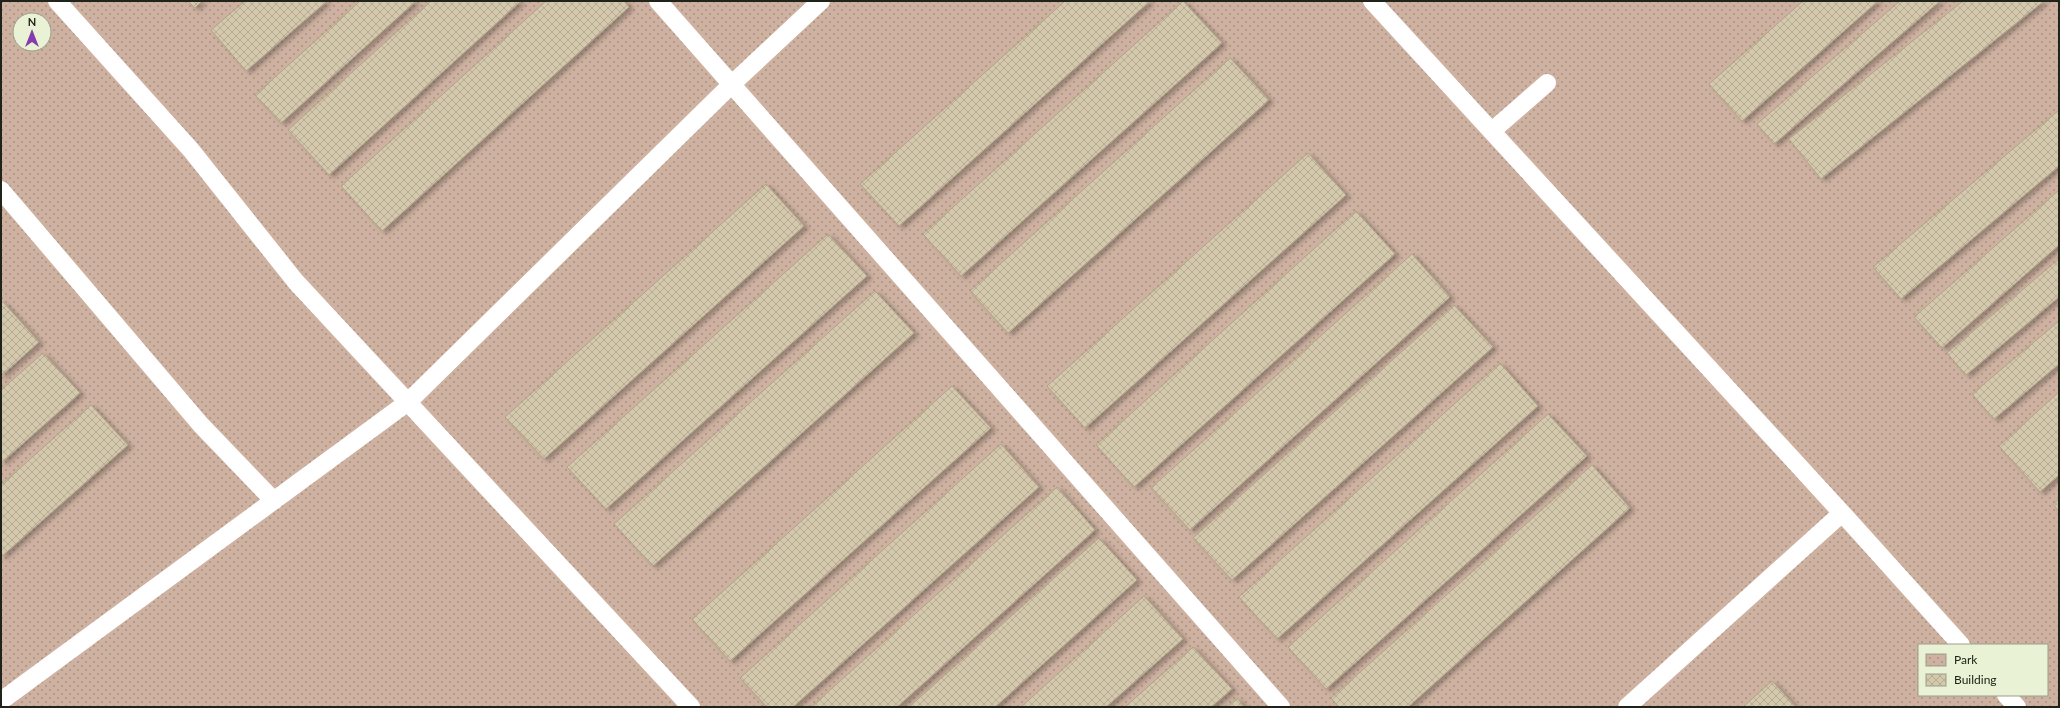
<svg xmlns="http://www.w3.org/2000/svg" width="2060" height="708" viewBox="0 0 2060 708" font-family="Lato,sans-serif">
  <style>
    .park { fill: url(#park-dots); fill-rule: evenodd }
    .building { fill: url(#building-cross-hatch); stroke: #afa389; filter: url(#shadow) }
    .lines { fill: none; stroke-linecap: round; stroke-linejoin: round }
    .lane { stroke: #fff; stroke-width: 18 }
  </style>
  <defs>
    <pattern id="park-dots" width="8" height="8" patternUnits="userSpaceOnUse"><rect width="8" height="8" fill="#ceb1a0"/><path d="M2 2h.1M6 6h.1" fill="none" stroke="#a79082" stroke-width="1.8" stroke-linecap="round"/></pattern>
    <pattern id="building-cross-hatch" width="8" height="8" patternUnits="userSpaceOnUse"><rect width="8" height="8" fill="#d4c8ad"/><path d="M0 0l8 8M0 8l8-8" fill="none" stroke="#b6ac94"/></pattern>
    <filter id="shadow"><feDropShadow dx="4.5" dy="2.5" stdDeviation="2" flood-color="#0004"/></filter>
  </defs>
  <rect width="100%" height="100%" fill="#dde5c9"/>
  <path class="park" d="M1,1H2059V707H1ZM20,20H44V44H20ZM1919,645H2047V695H1919Z"/>
  <path class="building" d="M188,1H202L195,8Z
    M245,1H327L246,71L211,30Z
    M360,1H416L281,123L255,95Z
    M431,1H521L329,175L288,130Z
    M546,1H624L629,7L382,231L341,186Z
    M1065,1H1150L899,226L860,184Z
    M1183,1L1222,43L961,276L923,234Z
    M1803,1H1878L1742,121L1709,84Z
    M1900,1H1940L1774,144L1757,124Z
    M1963,1H2044L1821,179L1789,139Z
    M1230,58L1269,100L1008,333L970,291Z
    M2059,110V166L1901,299L1873,267Z
    M1308,153L1346,195L1085,428L1047,386Z
    M766,184L804,226L544,459L505,417Z
    M2059,190V245L1942,348L1914,317Z
    M1356,211L1395,254L1134,487L1096,445Z
    M828,234L867,276L606,509L567,467Z
    M1412,254L1450,297L1190,530L1151,488Z
    M2059,259V297L1966,375L1947,353Z
    M875,291L914,333L653,566L614,524Z
    M3,302L39,342L1,376V304Z
    M1454,305L1493,347L1232,580L1193,538Z
    M2059,321V364L1994,419L1972,394Z
    M43,353L80,393L1,463V390Z
    M1500,363L1538,406L1277,639L1239,597Z
    M952,386L991,428L730,661L692,619Z
    M2059,392V475L2040,492L1999,446Z
    M91,405L128,445L1,557V485Z
    M1548,414L1587,456L1326,689L1288,647Z
    M1001,444L1039,487L793,707H767L740,678Z
    M1592,465L1630,508L1408,707H1339L1331,698Z
    M1057,487L1095,530L897,707H811Z
    M2059,499V511L2053,504Z
    M1099,538L1137,580L995,707H909Z
    M1144,596L1183,639L1106,707H1021Z
    M1193,647L1232,689L1211,707H1125Z
    M1772,681L1796,707H1743Z
    M1237,698L1244,707H1227Z"/>
  <g class="lines">
    <path class="lane" d="M57,1L191,150L296,282L691,707
      M658,1L1281,707
      M1372,1L1842,513L1961,645
      M1492,131L1547,83
      M1,190L201,425L274,501
      M2006,695L2017,707
      M1,701L408,402L732,84L821,1
      M1627,707L1842,513"/>
  </g>
  <rect width="2060" height="708" fill="none" stroke="#202319" stroke-width="4"/>
  <rect x="1918" y="644" width="130" height="52" fill="#eaf2d5" stroke="#999f8a"/>
  <rect x="1926" y="654" width="20" height="12" fill="url(#park-dots)" stroke="#999f8a"/>
  <text x="1954" y="664" font-size="12" fill="#202319">Park</text>
  <rect x="1926" y="674" width="20" height="12" fill="url(#building-cross-hatch)" stroke="#999f8a"/>
  <text x="1954" y="684" font-size="12" fill="#202319">Building</text>
  <g transform="translate(32 32)"><circle r="19" fill="#eaf2d5" stroke="#999f8a"/>
  <path d="M0-3L7 15L0 10L-7 15Z" fill="#873cad"/>
  <text y="-6" font-size="11" font-weight="bold" text-anchor="middle" fill="#202319">N</text>
  </g>
</svg>
